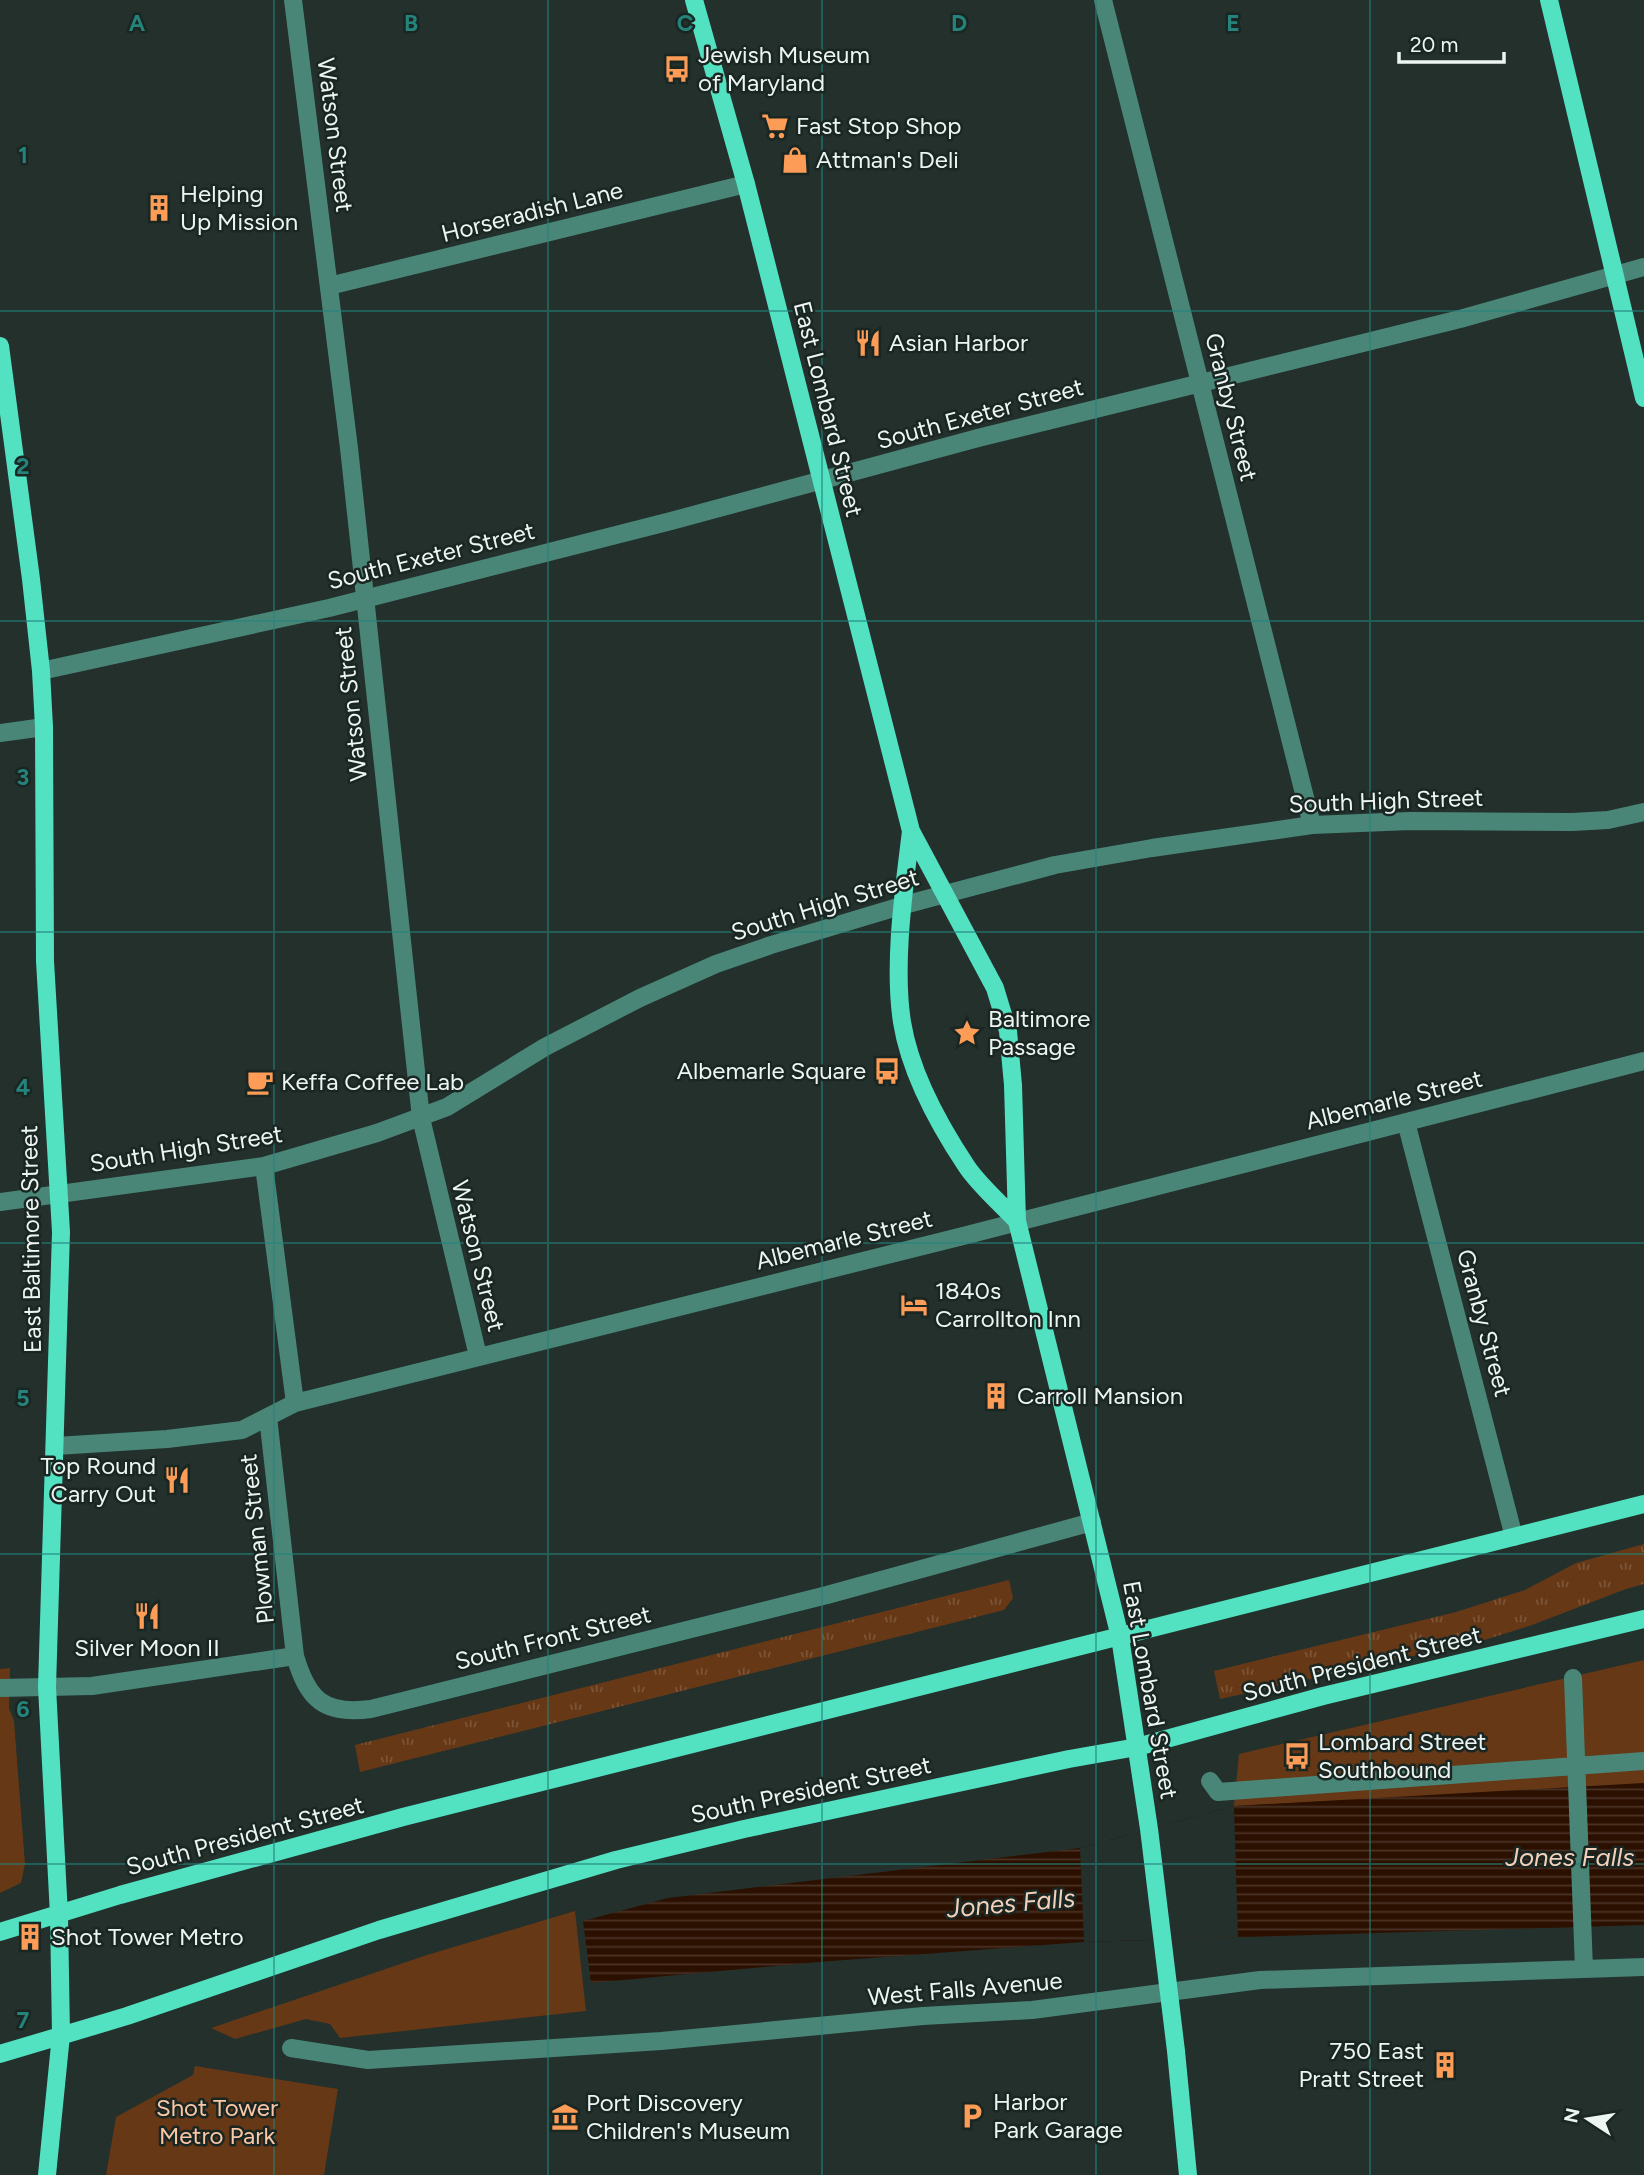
<svg xmlns="http://www.w3.org/2000/svg" width="1644" height="2175" viewBox="0 0 1644 2175" font-family="Figtree,sans-serif">
  <style>
    .grass { fill: url(#grass-tufts) }
    .park { fill: #663816 }
    .water { fill: url(#water-rules) }
    .pier { fill: #23302c }
    .lines { fill: none; stroke-linecap: round; stroke-linejoin: round }
    .minor { stroke: #498677; stroke-width: 18 }
    .major { stroke: #52e1c1; stroke-width: 18 }
    .grid { fill: none; stroke: #25837b; stroke-width: 2; stroke-opacity: 0.55 }
    .labels { text-anchor: middle; stroke-width: 5; stroke-linejoin: round; paint-order: stroke }
    .poi-label { font-size: 24px; fill: #edf5f3; stroke: #192622; text-anchor: start }
    .street-label { font-size: 24px; fill: #edf5f3; stroke: #192622 }
    .park-label { font-size: 24px; fill: #fac6a5; stroke: #192622 }
    .water-label { font-size: 26px; font-style: italic; fill: #f3d0ba; stroke: #192622 }
    .grid-label { font-size: 23px; text-anchor: middle; font-weight: bold; fill: #25837b; stroke: #192622; stroke-width: 5; stroke-linejoin: round; paint-order: stroke }
  </style>
  <defs>
    <pattern id="grass-tufts" width="24" height="20" patternUnits="userSpaceOnUse" patternTransform="scale(1.75)"><rect width="24" height="20" fill="#663816"/><path d="M3 7l-1-3M5 7V3M7 7l1-3M15 17l-1-3M17 17v-4M19 17l1-3" fill="none" stroke="#7c5538"/></pattern>
    <pattern id="water-rules" width="6" height="5" patternUnits="userSpaceOnUse" patternTransform="scale(1.75)"><rect width="6" height="5" fill="#2b1000"/><path d="M0 2.5h6" fill="none" stroke="#4a3326"/></pattern>
  </defs>
  <rect width="100%" height="100%" fill="#23302c"/>
  <path class="grass" d="M1644,1544V1584L1626,1589L1532,1625L1481,1641L1220,1699L1214,1671L1456,1612L1525,1590L1576,1563Z
    M1009,1580L1013,1598L1004,1610L360,1772L355,1745Z"/>
  <path class="park" d="M1644,1660V1785L1234,1806L1239,1754Z
    M10,1668L9,1708L14,1721L25,1864L21,1883L0,1893V1669Z
    M575,1911L586,2011L340,2038L330,2024L306,2019L235,2039L211,2028L427,1955Z
    M195,2066L338,2089L324,2175H106L116,2117L193,2075Z"/>
  <path class="water" d="M1644,1783V1925L1084,1942L818,1962L591,1983L583,1921L668,1898L1080,1848L1234,1806Z"/>
  <path class="pier" d="M1234,1806L1238,1937L1084,1942L1080,1848Z"/>
  <g class="lines">
    <path class="minor" d="M293,0L349,448L421,1118L478,1356
      M1103,0L1312,825
      M329,286L746,184
      M41,671L329,608L671,521L978,438L1460,319L1644,267
      M0,733L44,727
      M1406,1122L1514,1537
      M264,1166L295,1403
      M0,1202L264,1166L377,1133L447,1107L545,1047L640,998L716,964L771,945L904,905L1055,865L1152,848L1312,825L1410,821L1572,822L1608,820L1644,812
      M268,1417L295,1656C308,1700 324,1715 371,1709L827,1595L1092,1522
      M56,1446L167,1439L242,1430L295,1403L967,1235L1644,1061
      M1573,1678L1584,1969
      M0,1688L92,1686L295,1656
      M1210,1781L1218,1792L1644,1761
      M291,2048L368,2060L661,2041L923,2016L1032,2010L1260,1980L1644,1967"/>
    <path class="major" d="M694,0L746,184L911,831L995,988L1008,1031L1013,1085L1017,1221L1120,1637L1149,1829L1176,2051L1188,2175
      M1549,0L1644,398
      M0,346L31,579L41,671L44,727L45,961L61,1232L47,1687L59,1915L61,2035L47,2175
      M911,831C904,889 893,964 902,1022C910,1072 939,1125 967,1167C980,1186 1001,1204 1017,1221
      M0,1932L120,1895L403,1817L1644,1504
      M0,2054L127,2016L379,1930L616,1860L744,1829L1069,1759L1137,1747L1323,1696L1644,1619"/>
  </g>
  <path class="grid" d="M274,0V2175M548,0V2175M822,0V2175M1096,0V2175M1370,0V2175M0,311H1644M0,621H1644M0,932H1644M0,1243H1644M0,1554H1644M0,1864H1644"/>
  <defs>
    <symbol id="bus-bare" viewBox="-9 -9 18 18"><path d="M-5-6H5V4H4V6H2V4H-2V6H-4V4H-5ZM-3.5-4V0h7V-4ZM-3.5 1.2v1.5H-2V1.2ZM2 1.2v1.5H3.5V1.2Z" fill="#fd9c56" stroke="#192622" stroke-width="2.5" paint-order="stroke"/></symbol>
    <symbol id="supermarket-bare" viewBox="-9 -9 18 18"><path d="M-6-5.5h2.5l.6 2H6L4.5 2H-2.5L-4.4-4H-6ZM-1.5 3.2a1.3 1.3 0 1 0 .1 0ZM3 3.2a1.3 1.3 0 1 0 .1 0Z" fill="#fd9c56" stroke="#192622" stroke-width="2.5" paint-order="stroke"/></symbol>
    <symbol id="shop-bare" viewBox="-9 -9 18 18"><path d="M-5-2.5h2.3a2.7 3.5 0 0 1 5.4 0H5L5.5 6h-11ZM-1.5-2.5h3a1.5 2.3 0 0 0-3 0Z" fill="#fd9c56" stroke="#192622" stroke-width="2.5" paint-order="stroke"/></symbol>
    <symbol id="building-bare" viewBox="-9 -9 18 18"><path d="M-4-6H4V6H1V3H-1V6H-4ZM-2.5-4.3h1.7v1.8h-1.7ZM.8-4.3h1.7v1.8H.8ZM-2.5-1h1.7V.8h-1.7ZM.8-1h1.7V.8H.8Z" fill="#fd9c56" stroke="#192622" stroke-width="2.5" paint-order="stroke"/></symbol>
    <symbol id="restaurant-bare" viewBox="-9 -9 18 18"><path d="M-5-6h1v4h1v-4h1v4h1v-4h1v5L-1.5 .5V6h-2V.5L-5-1ZM5-6V6H3V1.5H1.5Q1.5-4 5-6Z" fill="#fd9c56" stroke="#192622" stroke-width="2.5" paint-order="stroke"/></symbol>
    <symbol id="sight-bare" viewBox="-9 -9 18 18"><path d="M0-6L1.8-2.2L6-1.7L2.9 1.2L3.7 5.4L0 3.3L-3.7 5.4L-2.9 1.2L-6-1.7L-1.8-2.2Z" fill="#fd9c56" stroke="#192622" stroke-width="2.5" paint-order="stroke"/></symbol>
    <symbol id="cafe-bare" viewBox="-9 -9 18 18"><path d="M-5.5-4.5H6V0H3Q3 3.5 0 3.5H-2.5Q-5.5 3.5-5.5 0ZM3-3.2v2h1.7v-2ZM-6 4.5H4V6H-6Z" fill="#fd9c56" stroke="#192622" stroke-width="2.5" paint-order="stroke"/></symbol>
    <symbol id="hotel-bare" viewBox="-9 -9 18 18"><path d="M-6-4.5h1.5V1H6V5H4.5V3h-9V5H-6ZM-4 0a1.8 1.8 0 1 1 3.6 0ZM.5 0V-2.5h3Q6-2.5 6 0Z" fill="#fd9c56" stroke="#192622" stroke-width="2.5" paint-order="stroke"/></symbol>
    <symbol id="parking-bare" viewBox="-9 -9 18 18"><path d="M-3.5-5.5H1a3.5 3.5 0 0 1 0 7H-1V5.5H-3.5ZM-1-3.4V-.6H.8a1.4 1.4 0 0 0 0-2.8Z" fill="#fd9c56" stroke="#192622" stroke-width="2.5" paint-order="stroke"/></symbol>
    <symbol id="museum-bare" viewBox="-9 -9 18 18"><path d="M0-6L6-3V-2H-6V-3ZM-5-1h2V3h-2ZM-1-1h2V3h-2ZM3-1h2V3H3ZM-6 4H6V6H-6Z" fill="#fd9c56" stroke="#192622" stroke-width="2.5" paint-order="stroke"/></symbol>
  </defs>
  <g fill-rule="evenodd">
    <use href="#bus-bare" x="658" y="50" width="38" height="38"/>
    <use href="#supermarket-bare" x="756" y="107" width="38" height="38"/>
    <use href="#shop-bare" x="776" y="141" width="38" height="38"/>
    <use href="#building-bare" x="140" y="189" width="38" height="38"/>
    <use href="#restaurant-bare" x="849" y="324" width="38" height="38"/>
    <use href="#sight-bare" x="948" y="1014" width="38" height="38"/>
    <use href="#bus-bare" x="868" y="1052" width="38" height="38"/>
    <use href="#cafe-bare" x="241" y="1063" width="38" height="38"/>
    <use href="#hotel-bare" x="895" y="1286" width="38" height="38"/>
    <use href="#building-bare" x="977" y="1377" width="38" height="38"/>
    <use href="#restaurant-bare" x="158" y="1461" width="38" height="38"/>
    <use href="#restaurant-bare" x="128" y="1597" width="38" height="38"/>
    <use href="#bus-bare" x="1278" y="1737" width="38" height="38"/>
    <use href="#building-bare" x="11" y="1918" width="38" height="38"/>
    <use href="#building-bare" x="1426" y="2046" width="38" height="38"/>
    <use href="#parking-bare" x="953" y="2097" width="38" height="38"/>
    <use href="#museum-bare" x="546" y="2098" width="38" height="38"/>
  </g>
  <g class="labels">
    <g class="poi-label">
      <text x="698" y="63">Jewish Museum<tspan x="698" dy="28">of Maryland</tspan></text>
      <text x="796" y="134">Fast Stop Shop</text>
      <text x="816" y="168">Attman's Deli</text>
      <text x="180" y="202">Helping<tspan x="180" dy="28">Up Mission</tspan></text>
      <text x="889" y="351">Asian Harbor</text>
      <text x="988" y="1027">Baltimore<tspan x="988" dy="28">Passage</tspan></text>
      <text x="866" y="1079" text-anchor="end">Albemarle Square</text>
      <text x="281" y="1090">Keffa Coffee Lab</text>
      <text x="935" y="1299">1840s<tspan x="935" dy="28">Carrollton Inn</tspan></text>
      <text x="1017" y="1404">Carroll Mansion</text>
      <text x="156" y="1474" text-anchor="end">Top Round<tspan x="156" dy="28">Carry Out</tspan></text>
      <text x="147" y="1656" text-anchor="middle">Silver Moon II</text>
      <text x="1318" y="1750">Lombard Street<tspan x="1318" dy="28">Southbound</tspan></text>
      <text x="51" y="1945">Shot Tower Metro</text>
      <text x="1424" y="2059" text-anchor="end">750 East<tspan x="1424" dy="28">Pratt Street</tspan></text>
      <text x="993" y="2110">Harbor<tspan x="993" dy="28">Park Garage</tspan></text>
      <text x="586" y="2111">Port Discovery<tspan x="586" dy="28">Children's Museum</tspan></text>
    </g>
    <g class="street-label">
      <text transform="translate(335 135) rotate(83)" y="8">Watson Street</text>
      <text transform="translate(532 212) rotate(-14)" y="8">Horseradish Lane</text>
      <text transform="translate(1231 407) rotate(76)" y="8">Granby Street</text>
      <text transform="translate(828 409) rotate(76)" y="8">East Lombard Street</text>
      <text transform="translate(980 414) rotate(-15)" y="8">South Exeter Street</text>
      <text transform="translate(431 556) rotate(-14)" y="8">South Exeter Street</text>
      <text transform="translate(351 704) rotate(-96)" y="8">Watson Street</text>
      <text transform="translate(1386 801) rotate(-2)" y="8">South High Street</text>
      <text transform="translate(825 905) rotate(-17)" y="8">South High Street</text>
      <text transform="translate(1394 1100) rotate(-14)" y="8">Albemarle Street</text>
      <text transform="translate(186 1149) rotate(-9)" y="8">South High Street</text>
      <text transform="translate(31 1239) rotate(-91)" y="8">East Baltimore Street</text>
      <text transform="translate(844 1240) rotate(-14)" y="8">Albemarle Street</text>
      <text transform="translate(478 1256) rotate(76)" y="8">Watson Street</text>
      <text transform="translate(1484 1323) rotate(75)" y="8">Granby Street</text>
      <text transform="translate(257 1539) rotate(-96)" y="8">Plowman Street</text>
      <text transform="translate(553 1638) rotate(-14)" y="8">South Front Street</text>
      <text transform="translate(1362 1664) rotate(-14)" y="8">South President Street</text>
      <text transform="translate(1150 1690) rotate(80)" y="8">East Lombard Street</text>
      <text transform="translate(811 1790) rotate(-12)" y="8">South President Street</text>
      <text transform="translate(245 1836) rotate(-15)" y="8">South President Street</text>
      <text transform="translate(965 1989) rotate(-5)" y="8">West Falls Avenue</text>
    </g>
    <g class="park-label">
      <text x="217" y="2116">Shot Tower<tspan x="217" dy="28">Metro Park</tspan></text>
    </g>
    <g class="water-label">
      <text x="1570" y="1866">Jones Falls</text>
      <text transform="translate(1011 1903) rotate(-5)" y="9">Jones Falls</text>
    </g>
  </g>
  <g class="grid-label">
    <text x="137" y="31">A</text>
    <text x="411" y="31">B</text>
    <text x="685" y="31">C</text>
    <text x="959" y="31">D</text>
    <text x="1233" y="31">E</text>
    <text x="23" y="163">1</text>
    <text x="23" y="474">2</text>
    <text x="23" y="785">3</text>
    <text x="23" y="1095">4</text>
    <text x="23" y="1406">5</text>
    <text x="23" y="1717">6</text>
    <text x="23" y="2028">7</text>
  </g>
  <g transform="translate(1588 2119) rotate(282)" stroke="#192622" stroke-width="5" paint-order="stroke">
  <path d="M0-5L12 26L0 18L-12 26Z" fill="#edf5f3"/>
  <text y="-10" font-size="19" font-weight="bold" text-anchor="middle" fill="#edf5f3">N</text>
  </g>
  <path d="M1399 52v10h105v-10" fill="none" stroke="#edf5f3" stroke-width="3.5"/>
  <text x="1410" y="52" font-size="21" fill="#edf5f3" stroke="#192622" stroke-width="5" paint-order="stroke">20 m</text>
</svg>
